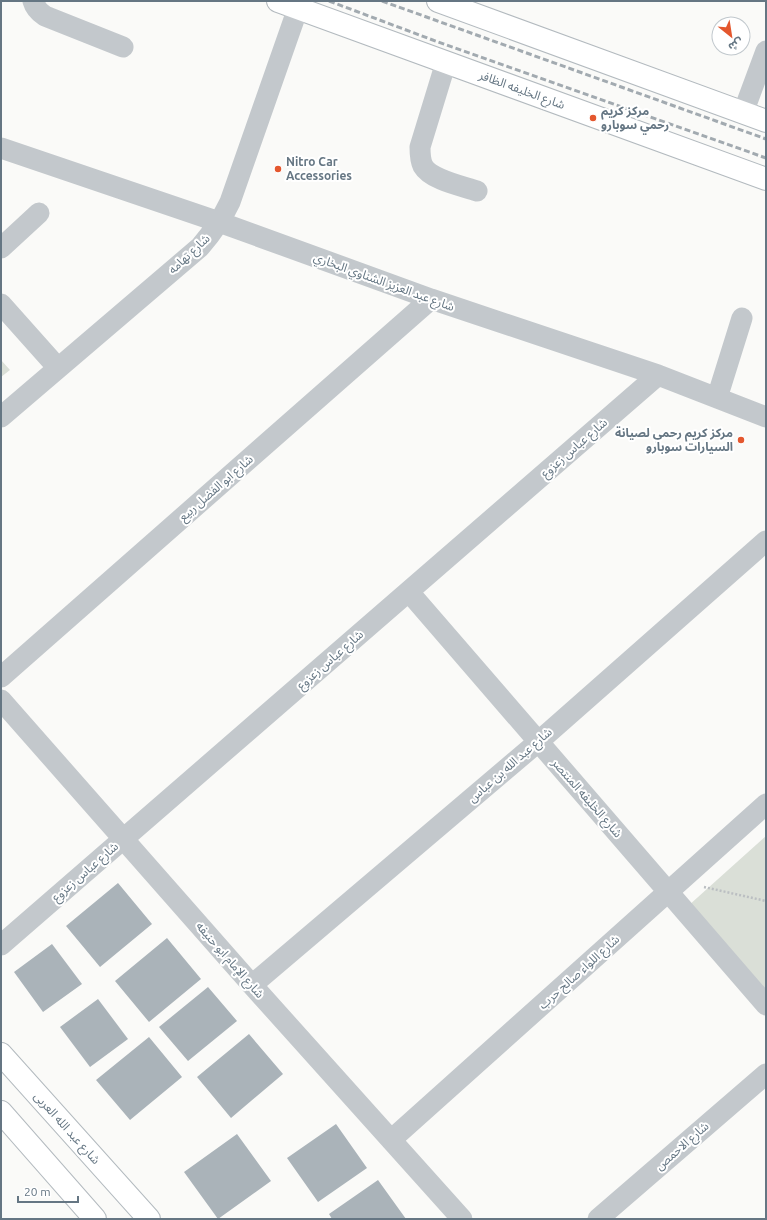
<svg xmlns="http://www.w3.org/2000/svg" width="767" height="1220" viewBox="0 0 767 1220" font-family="Ubuntu,'Noto Sans Arabic',sans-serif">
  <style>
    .green { fill: #dadfd7 }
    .building { fill: #aab3b9 }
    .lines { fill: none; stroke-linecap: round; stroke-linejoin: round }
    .secondary-casing { stroke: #b3babf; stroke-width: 24 }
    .path { stroke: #bbbfc2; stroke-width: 2.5; stroke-dasharray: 2 2; stroke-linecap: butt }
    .street { stroke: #c3c8cc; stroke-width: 21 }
    .secondary { stroke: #fff; stroke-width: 22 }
    .rail { stroke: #a2aab0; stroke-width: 3; stroke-dasharray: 6 3; stroke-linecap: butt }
    .poi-dot { fill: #e4572e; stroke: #fff; stroke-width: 1.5 }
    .labels { text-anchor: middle; stroke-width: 4; stroke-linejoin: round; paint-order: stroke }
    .street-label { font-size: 12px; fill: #657683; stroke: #fff }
    .poi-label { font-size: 12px; font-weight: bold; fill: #657683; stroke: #fff; text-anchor: start }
  </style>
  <rect width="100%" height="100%" fill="#fafaf8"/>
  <path class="green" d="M1,360L10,370L1,377Z
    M766,836V1012L678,915Z"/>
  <path class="building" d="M118,883L152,924L100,967L66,926Z
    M167,938L201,979L149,1022L115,981Z
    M52,944L82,984L43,1012L14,972Z
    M208,987L237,1021L188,1061L159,1027Z
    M98,999L128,1039L90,1067L60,1027Z
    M249,1034L283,1074L231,1118L197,1077Z
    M149,1037L182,1077L130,1120L96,1080Z
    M336,1124L367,1168L318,1202L287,1158Z
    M237,1134L271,1181L218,1219L184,1172Z
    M378,1180L406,1219H332L329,1214Z"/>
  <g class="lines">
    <defs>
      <path id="secondary" d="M278,1L766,179
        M438,1L766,121
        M1,1054L149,1219
        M1,1112L95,1219"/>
    </defs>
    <use href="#secondary" class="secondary-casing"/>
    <path class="path" d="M704,887L766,901"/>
    <path class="street" d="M33,1C35,8 39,12 45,16L123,47
      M446,62L420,147C420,153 420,160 423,166C431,180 462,186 477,191
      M743,113L766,51
      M1,148L219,222L431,299L658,375L766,417
      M1,248L39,213
      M1,304L58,368
      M717,398L742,318
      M1,417L200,247C212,233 222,219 230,202L298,8
      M409,592L766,1005
      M1,677L431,299
      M1,700L252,985L462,1219
      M1,945L658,375
      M252,985L538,742L766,541
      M391,1140L766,804
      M598,1219L766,1074"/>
    <use href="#secondary" class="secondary"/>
    <path class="rail" d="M329,1L438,42L766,158
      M382,1L766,139"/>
  </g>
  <g class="poi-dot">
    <circle cx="593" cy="118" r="4"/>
    <circle cx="278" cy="169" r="4"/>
    <circle cx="741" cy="440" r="4"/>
  </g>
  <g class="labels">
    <g class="street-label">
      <text transform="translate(522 90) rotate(20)" y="4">شارع الخليفه الظافر</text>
      <text transform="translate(189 254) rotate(-43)" y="4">شارع تهامه</text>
      <text transform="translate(384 282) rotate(20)" y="4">شارع عبد العزيز الشناوي البخاري</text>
      <text transform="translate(574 448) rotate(-41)" y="4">شارع عباس زعزوع</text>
      <text transform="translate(216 488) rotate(-41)" y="4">شارع ابو الفضل ربيع</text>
      <text transform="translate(330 660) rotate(-41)" y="4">شارع عباس زعزوع</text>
      <text transform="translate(510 765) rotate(-41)" y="4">شارع عبد الله بن عباس</text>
      <text transform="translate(587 798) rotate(49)" y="4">شارع الخليفه المنتصر</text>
      <text transform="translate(85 872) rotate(-41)" y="4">شارع عباس زعزوع</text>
      <text transform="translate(230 960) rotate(49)" y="4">شارع الإمام ابو حنيفه</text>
      <text transform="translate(579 972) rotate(-42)" y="4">شارع اللواء صالح حرب</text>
      <text transform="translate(67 1128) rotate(48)" y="4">شارع عبد الله العربى</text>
      <text transform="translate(682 1146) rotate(-41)" y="4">شارع الاحمص</text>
    </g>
    <g class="poi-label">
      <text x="601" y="115">مركز كريم<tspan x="601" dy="14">رحمي سوبارو</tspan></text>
      <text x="286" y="166">Nitro Car<tspan x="286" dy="14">Accessories</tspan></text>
      <text x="733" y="437" text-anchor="end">مركز كريم رحمي لصيانة<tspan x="733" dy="14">السيارات سوبارو</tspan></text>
    </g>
  </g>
  <rect width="767" height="1220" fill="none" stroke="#657683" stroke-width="4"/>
  <g transform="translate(731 36) rotate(150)"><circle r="19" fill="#ffffff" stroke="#c1c8cd"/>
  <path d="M0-3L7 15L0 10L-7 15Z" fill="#e4572e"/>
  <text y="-6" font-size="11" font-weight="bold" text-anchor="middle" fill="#657683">ش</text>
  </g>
  <path d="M18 1196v6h60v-6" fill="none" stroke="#657683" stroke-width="2"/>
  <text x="24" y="1196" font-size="12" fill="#657683" stroke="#ffffff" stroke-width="3" paint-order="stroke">20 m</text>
</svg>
